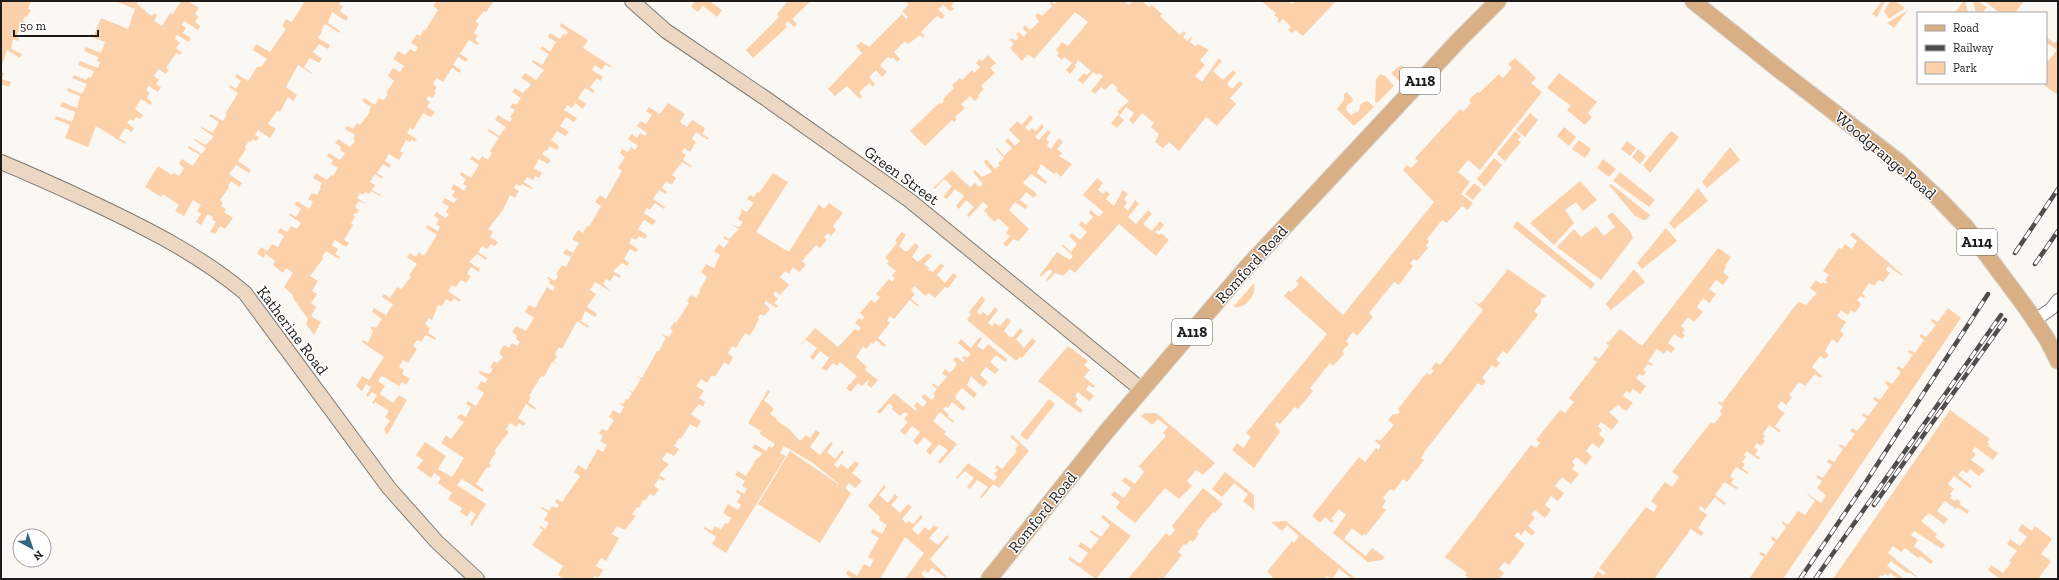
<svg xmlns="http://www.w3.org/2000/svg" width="2059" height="580" viewBox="0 0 2059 580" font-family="'Zilla Slab',serif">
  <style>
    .green { fill: #fcd1aa }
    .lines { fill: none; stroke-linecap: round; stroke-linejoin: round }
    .tertiary-casing { stroke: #7d7975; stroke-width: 14 }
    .secondary-casing { stroke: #7d7975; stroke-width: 16 }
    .primary-casing { stroke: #d6d6d6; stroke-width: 18 }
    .tertiary { stroke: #fff; stroke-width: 12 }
    .secondary { stroke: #ecd8c2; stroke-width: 14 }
    .primary { stroke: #d9b085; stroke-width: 16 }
    .rail-casing { stroke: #504e4d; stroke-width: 4.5 }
    .rail { stroke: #fff; stroke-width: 3; stroke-dasharray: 9; stroke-linecap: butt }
    .labels { text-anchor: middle; stroke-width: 3; stroke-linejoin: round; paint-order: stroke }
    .shield { fill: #fff; stroke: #61605f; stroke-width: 1 }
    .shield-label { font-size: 15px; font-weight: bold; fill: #1d1c1b }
    .street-label { font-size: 16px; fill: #1d1c1b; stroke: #fff }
  </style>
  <rect width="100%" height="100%" fill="#fbf7f3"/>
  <path class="green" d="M1,1H31L28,9L31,10L27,17L25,16L23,21L34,26L32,30L21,26L16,37L19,38L18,41L13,39L11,49L22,54L20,58L7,50L1,68Z
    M115,1H138L137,4L146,11V12L152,16L154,13L157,15L154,21L162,26L170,13L173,14L181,1H188L199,8L195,14L198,17L195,22L200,26L198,30L184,21L182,25L186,28L183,33L191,38L189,42L177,35L175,39L180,43L176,48L182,52L180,55L176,53L166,68L169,70L166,74L159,69L154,76L159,80L156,84L161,87L158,92L149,86L146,90L150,93L147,98L152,102L150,105L141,99L135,109L143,115L140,119L136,117L133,121L130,119L127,123L134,128L132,132L125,128L119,138L126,142L125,144L96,126L88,147L65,138L70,125L55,119L56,116L72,122L75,112L60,106L62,102L77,108L80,96L67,91L68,88L82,94L87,84L72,78L74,75L86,80L88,77L91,78L94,71L78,65L80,61L98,68L100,62L97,61L98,57L84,51L86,47L101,53L105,42L90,36L91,34L94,35L101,18L128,29L135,9Z
    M305,1H341L339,4L343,7L340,11L348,17L346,21L332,12L328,23L340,31L339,33L325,24L321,30L322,32L318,38L330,45L328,49L319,44L313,52L322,59L319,63L310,58L304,67L312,73V74L298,65L286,87L297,95L293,101L288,97L280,112L277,111L268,124L276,129L270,138L258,130L255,135L259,137L256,141L253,139L251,142L249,141L245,147L246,149L238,161L251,170L249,173L236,165L229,174L242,183L239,187L231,181L228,186L229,187L220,200L223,203L221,206L226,209L224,212L233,218L225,229L220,226L215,234L210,232L216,222L212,219L213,217L208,214L201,225L196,222L201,214L197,211L201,205L193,200L184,216L175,211L179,205L163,194L161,197L145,187L158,166L172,175L174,173L179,176L184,168L179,164L182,159L193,166L200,155L188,148L189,146L202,154L206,148L194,140L195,139L205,145L214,137L201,128L202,127L213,133L219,122L209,116L211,114L223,121L227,115L225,114L238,93L229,87L230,85L236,89L241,81L235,77L237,74L248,81L257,67L262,66L267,59L253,50L256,44L270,52L286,29L282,26L286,19L292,22Z
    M437,1L443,2L494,1L486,12L484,11L476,21L479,24L474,33L478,36L475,40L479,43L477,45L469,40L460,54L468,59L466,62L458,57L453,65L461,70L460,73L452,68L443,82L437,78L433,84L437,87L434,92L436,93L432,98L429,96L426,99L430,102L427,107L435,112L431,117L423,113L413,130L410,128L407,133L417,139L415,142L412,139L410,142L406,140L400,151L403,153L399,160L389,154L385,161L391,165L389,168L383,164L377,173L383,177L382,179L375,174L370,182L375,185L372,190L381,195L380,196L371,191L369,194L365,192L363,195L360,193L357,198L366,204L359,201L355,207L359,210L357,214L355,213L353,215L355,217L351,223L353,225L344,240L349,243L346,247L335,240L332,245L338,249L335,254L340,257L339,259L326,251L322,257L323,259L310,276L318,281L312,291L317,294L311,303L316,307L311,316L321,322L314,335L306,324L308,319L293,298V295L284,287L293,273L286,268L283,273L273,265L275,261L266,254L263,258L257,253L261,247L267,251L272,244L278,247L284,236L278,232L280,228L287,232L291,226L297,229L301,223L289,215L290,213L296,217L301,209L295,205L297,201L309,209L313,202L308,199L312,193L317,195L321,188L320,187L322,183L313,178L316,173L327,180L331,175L333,176L338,168L331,164L333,160L327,156L329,153L340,160L345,153L340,150L341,147L335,143L338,139L350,147L355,141L353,139L355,135L345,129L347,126L353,129L357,123L360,125L370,112L369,111L371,107L362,101L364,98L375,105L379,98L384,100L388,94L386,93L394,81L388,76L393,68L400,72L404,66L393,59L398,51L405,55L410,49L415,52L418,47L411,43L417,34L420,36L424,30L425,31L438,10L433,6Z
    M695,1H713L712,3L722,10L717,17L703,6L698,12L691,7Z
    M788,1L790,3L792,1H811L792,19L797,24L794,27L788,21L785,24L787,27L753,58L746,50L779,17L777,14Z
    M905,1H952L954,3L951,6L954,9L950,11L943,5L938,9L945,16L942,19L937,16L921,32L925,36L923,38L920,35L908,44L905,41L894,52L900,59L897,62L893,57L891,59L888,57L880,65L887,72L882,77L876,70L869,77L875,84L873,87L869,83L859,93L862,96L860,99L847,86L835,96L828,89L862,53L856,46L861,42L869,47L902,14L906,19L908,17L902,11L909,5Z
    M1050,1L1055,4L1058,1H1124L1129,5L1133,1H1146L1144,3L1149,7L1152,5L1162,14L1160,16L1180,35L1184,31L1186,33L1183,37L1187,41L1191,37L1192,38L1190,42L1195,46L1198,44L1209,50L1200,60L1205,65L1195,76L1202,82L1219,58L1222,61L1213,71L1223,80L1233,70L1236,73L1227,84L1232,89L1240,81L1243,84L1230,98L1236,104L1217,126L1206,117L1179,151L1169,142L1163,148L1155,142L1159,134L1151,127L1154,123L1142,113L1133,124L1129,120L1134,113L1126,107L1119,116L1124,120L1117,128L1111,123L1119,114L1117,112L1129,101L1116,90L1118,88L1112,83L1105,90L1101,87L1095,94L1091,91L1103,76L1099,73L1097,75L1093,72L1083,84L1078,80L1084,73L1087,75L1091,71L1078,60L1075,65L1076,67L1070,74L1066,70L1072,63L1064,57L1062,60L1057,56L1059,53L1056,50L1062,42L1068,46L1088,22L1075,12L1034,59L1028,54L1022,61L1010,48L1014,44L1010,40L1012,38L1016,41L1019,37L1016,34L1019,32L1024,37L1027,33L1023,28L1025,25L1030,30L1039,22L1035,16L1038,13L1042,16L1052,6L1049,2Z
    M1261,1H1289L1292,4L1295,1H1336L1303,36L1295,30L1292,33L1288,30L1291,27L1283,19L1279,23L1277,21L1279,19L1274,15L1276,13Z
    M1882,1H1885L1877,17L1872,14Z
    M1890,1H1895L1905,8L1889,19L1884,11Z
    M1964,1H1965L1968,12L1958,13L1956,11Z
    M1973,1H1977L1987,7L1982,13H1976Z
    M1984,1H2024L2015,13H2000Z
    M1908,10L1894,28L1887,23Z
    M561,23L588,40L583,48L611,66L610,67L605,65L602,70L595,65L592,70L603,77L601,81L597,78L590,87L595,91L593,93L585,88L578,98L586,104L583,109L575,103L572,108L567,105L564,110L577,118L574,122L566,117L560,126L569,132L565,136L557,131L551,140L559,146L557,150L550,146L547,151L545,150L542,154L551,160L548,164L539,159L534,168L542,173L539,178L535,176L533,180L527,177L524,182L533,188L532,189L522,184L520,186L516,184L514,188L519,191L515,198L510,195L503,210L488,229L493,232L490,237L498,242L495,246L491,244L487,249L482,246L478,252L487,258L486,260L477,254L469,262L480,269L479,272L471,267L467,274L471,276L466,283L461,280L456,287L452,285L448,291L461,300L459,302L454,298L451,302L446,299L442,306L438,305L432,320L429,318L425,324L430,328L428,333L436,338L435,340L426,335L421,342L417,340L413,346L417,349L408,363L403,360L399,367L404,370L402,374L410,379L406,385L402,382L399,386L382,376L378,381L385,386L380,394L393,403L399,395L407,400L387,435L384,429L390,421L385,417L389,411L375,402L374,404L372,403L377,395L372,392L368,397L366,396L371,387L366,384L362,391L356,386L362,376L369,380L384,357L362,342L363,340L368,343L373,331L370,328L372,326L376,328L382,319L372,312L374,308L386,315L393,304L382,297L384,294L390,298L397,287L401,289L411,277L409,275L417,264L407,257L410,253L416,257L419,252L424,256L437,235L426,228L427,225L438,231L440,227L436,224L439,219L434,216L436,212L446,218L449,214L446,212L449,207L442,202L445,198L454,203L457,199L452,196L455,191L451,189L454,184L464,191L467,186L463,184L466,179L460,175L461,172L471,178L479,165L470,159L472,156L479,161L482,156L488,160L492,153L490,151L499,138L488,131L489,129L499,136L506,127L495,120L498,115L510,122L512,118L510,117L515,110L510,107L513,103L516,105L521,98L512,92L515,88L523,93L527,88L528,89L531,84L521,78L525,73L536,80L544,70L532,62L533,60L542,65L549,54L540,49L542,46L550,52L556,42L548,37L550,33L560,39L563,34L566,35L568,32L560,26Z
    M2046,37L2054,43L2058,40V95L2041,83H2046V60L2048,61L2057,50L2046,42Z
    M988,55L996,63L990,68L995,73L981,86L984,89L978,95L979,97L975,101L970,96L961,104L965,108L955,117L957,119L954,122L952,120L925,146L910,131L939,103L941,104L944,101L943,99L954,88L952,85L960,78L962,80L972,70L974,73L980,67L976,63L979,59L982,61Z
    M1515,58L1536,78L1531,83L1542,92L1480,170L1468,160L1458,172L1470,182L1461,194L1473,203L1468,210L1462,206L1447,223L1442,220L1427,239L1429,241L1426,246L1428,248L1417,261L1414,259L1410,263L1413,266L1399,285L1394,282L1369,313L1373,317L1357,336L1353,332L1346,341L1349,344L1342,351L1344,354L1333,366L1330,363L1310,388L1313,391L1298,409L1295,407L1280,424L1277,422L1275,425L1280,432L1254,468L1232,450L1237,443L1243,448L1251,437L1246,433L1327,334L1284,296L1289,290L1291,292L1299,284L1296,281L1301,276L1343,315L1434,202L1403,170L1407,165L1411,168L1418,161L1415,158L1460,109L1463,112L1471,103L1469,100L1477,92L1479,93L1499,74L1503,78L1512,68L1508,64Z
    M1401,65L1408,71L1399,81L1391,73Z
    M1,72L4,73L2,79L11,82L9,87L1,84Z
    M1559,73L1597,102L1588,113L1592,117L1585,125L1567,110L1571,106L1547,88Z
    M1380,74L1385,76L1394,86L1377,103L1375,101L1376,79Z
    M1347,92L1352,98L1353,101L1347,105L1346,110L1351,115L1359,111L1360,105L1364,102L1368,101L1374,107L1354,126L1337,109L1344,100V94Z
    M668,103L685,114L680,122L687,127L692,120L705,128L702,134L709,138L708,140L696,132L692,139L696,142L690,152L684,148L682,152L686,155L683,160L692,166L691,167L682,162L672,175L676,178L672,185L666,181L662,188L667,192L666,194L659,190L653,199L665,207L664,209L655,203L650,210L647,208L644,213L656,221L653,225L644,220L638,229L647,235L645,239L639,236L636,240L632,238L629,243L638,249L636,252L630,249L624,259L629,263L627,266L622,263L613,271L621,276L620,278L614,275L610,281L606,279L603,284L611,292L595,282L590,290L596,294L587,307L597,314L595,317L585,311L581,321L589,326L588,328L577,321L562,349L559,347L555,354L557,356L554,362L562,367L552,362L544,377L541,376L529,396L531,397L528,402L536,408L535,410L526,404L518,418L526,423L524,426L519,423L516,427L510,423L506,429L509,432L494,451L496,452L489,463L491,465L489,468L487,467L476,484L484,490L482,492L462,479L457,485L486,504L472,526L470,524L476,514L471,511L467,517L460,512L462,508L448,499L452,493L438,483L441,478L434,473L431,478L417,468L423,460L416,455L425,442L446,456L438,469L452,477L464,458L441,443L446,435L451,439L464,422L457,418L460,414L466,417L471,407L466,404L468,401L476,406L484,393L477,388L481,381L485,383L488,379L479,373L480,371L489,374L493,369L490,367L494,361L497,363L503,357L499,353L504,345L509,348L512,343L517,346L520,342L516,339L517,336L512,332L516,326L526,331L534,318L525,312L529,305L535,308L547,287L553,291L555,287L549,283L550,280L547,278L548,277L555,281L558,276L556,274L562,265L566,267L571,257L563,253L566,249L573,253L579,243L572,239L578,230L583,233L587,226L589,227L601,206L595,202L600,195L606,199L622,171L618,168L625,157L620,153L622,149L628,152L631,147L635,150L638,146L628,139L632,134L637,138L640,133L645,136L647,133L637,126L640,121L646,124L652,115L646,111L649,107L660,114Z
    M1530,113L1538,120L1525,137L1516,130Z
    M1030,115L1033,118L1025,128L1029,131L1032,128L1036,131L1042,124L1044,127L1035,137L1039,140L1048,130L1051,132L1046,139L1049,142L1047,146L1051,149L1059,138L1063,142L1057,149L1062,153L1059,156L1072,164L1061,177L1056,172L1054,174L1041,164L1037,173L1047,182L1046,184L1031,174L1023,183L1037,194L1034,198L1026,192L1020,200L1028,206L1025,209L1015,202L1009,210L1029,229L1019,241L1013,239L1007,247L1003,244L1010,236L1006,233L1009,228L998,218L995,222L987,215L988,214L984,211L988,206L983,202L969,217L967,215L974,207L966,200L959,209L956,206L964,196L955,189L947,199L943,197L952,186L944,179L935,189L933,188L952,170L970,187L975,183L980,187L983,184L973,172L975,170L982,177L992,172L984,162L986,159L995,169L1000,165L998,163L1004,158L996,149L997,148L1004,156L1012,148L1005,141L1008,138L1015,146L1020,141L1009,130L1017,121L1022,125Z
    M1564,127L1576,137L1569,146L1557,136Z
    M1515,131L1521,136L1518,140L1521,142L1505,161L1497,154Z
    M1671,131L1679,137L1650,173L1643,165Z
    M1579,140L1591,149L1585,158L1572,149Z
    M1627,141L1636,148L1630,156L1621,149Z
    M1730,147L1740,160L1707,188L1702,182Z
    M1638,149L1646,156L1640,164L1632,157Z
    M1494,158L1502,165L1485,187L1477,179Z
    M1603,159L1616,169L1609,177L1597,168Z
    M1620,172L1655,200L1649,207L1613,181Z
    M773,173L788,182L756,232L789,252L819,204L824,209L829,203L843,213L833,226L836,230L831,236L828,233L824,237L827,240L820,248L816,245L802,261L806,265L799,272L793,267L789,274L785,271L780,277L789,285L780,295L776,291L773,294L778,299L774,303L778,306L776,308L766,301L764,303L770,309L764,316L761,314L758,317L759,319L750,336L745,333L736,348L732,346L728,353L733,357L729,365L724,362L715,377L712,375L707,383L701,379L696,386L704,391L699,398L705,402L703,407L699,404L691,414L701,421L697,428L690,424L681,439L679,438L674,446L679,449L674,456L667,452L662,460L669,464L659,475L665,479L664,481L659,478L654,486L659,489L654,496L650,494L645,501L643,500L639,508L637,507L632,514L636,516L625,530L617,526L612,534L619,538L606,561L601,558L596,566L603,570L598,578L595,576L592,579H565L558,575L563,566L532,545L543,530L539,527L540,526L545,529L549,523L544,520L548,513L541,508L542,507L549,511L552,506L557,508L559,505L555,502L557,499L562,502L580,476L574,472L578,465L586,470L598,449L603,452L607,445L600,441L603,436L599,433L602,429L607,431L614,420L609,417L613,410L620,414L624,407L618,403L623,404L626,399L628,400L632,393L626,389L633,392L641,379L635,375L642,378L657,351H659L666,338L661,334L669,337L673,331L670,329L674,322L676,323L689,303L687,301L691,295L696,298L700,292L699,291L707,277L701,272L706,264L714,268L720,255L714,251L719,244L724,248L729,241L723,238L724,236L729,239L739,229L731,224L739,227L743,222L738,219L742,212L741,209L747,212L754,203L747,199L750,195L754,197L757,192L759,193Z
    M1097,178L1103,183L1098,190L1103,194L1106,191L1110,194L1106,199L1114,206L1123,190L1128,194L1124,199L1127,202L1124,207L1128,211L1135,200L1139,204L1128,217L1136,224L1148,210L1152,214L1143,224L1152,231L1160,221L1164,225L1159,231L1157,230L1155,232L1159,235L1161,233L1169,240L1156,256L1119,224L1075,273L1070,269L1063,276L1055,273L1048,281L1046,280L1052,272L1051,270H1048L1041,277L1040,275L1057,252L1070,260L1073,256L1062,246L1063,245L1071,252L1077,244L1069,236L1072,233L1080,240L1087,232L1079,225L1081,221L1086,225L1093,217L1089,213L1091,210L1099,217L1103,212L1083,195Z
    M1580,181L1597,200L1583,211L1576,202L1565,210L1574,223L1554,245L1530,223Z
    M1474,183L1482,189L1473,200L1465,194Z
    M1611,184L1650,215L1646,220H1643L1635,216L1609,185Z
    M1698,188L1708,201L1674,229L1669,223Z
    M1612,212L1630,231L1633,238L1601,280L1557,247L1574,229L1581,237L1596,226L1604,236L1615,227L1607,216Z
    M1517,221L1595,284L1591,289L1513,227Z
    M1666,228L1677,241L1642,269L1637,263Z
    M902,232L906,235L899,246L905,251H908L915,243L919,246L912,257L918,262L928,253L932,256L924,264L929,268L928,270L933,272L941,263L944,266L937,275L945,283L953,273L957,276L948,288L945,287L935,298L929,293L926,296L914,286L911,290L915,294L911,299L919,305L918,307L910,300L894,319L890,316L887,321L890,323L878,338L886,345L884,347L876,340L873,344L871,343L866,349L863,346L856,357L867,367L865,370L878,380L871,388L867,384L869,381L868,380L862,386L858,383L851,392L846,388L857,376L840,362L837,366L833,363L826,371L822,368L829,358L820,351L813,360L810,357L817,348L806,340L799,347L815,328L838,347L855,329L858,331L861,328L855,323L859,318L862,320L864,317L860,313L871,300L875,303L880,297L876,294L889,279L892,282L895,278L892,276L896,271L887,264L889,261L885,258L897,243L895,240Z
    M1853,232L1903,275L1902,276L1888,266L1886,270L1890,273L1883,282L1879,280L1874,286L1869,283L1862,293L1865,296L1864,298L1861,296L1857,300L1861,304L1855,313L1851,310L1848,315L1841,310L1837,316L1846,322L1840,331L1844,334L1837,343L1832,339L1825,351L1829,355L1825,359L1820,356L1812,367L1822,376L1820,378L1815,374L1805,386L1799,382L1789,395L1792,397L1786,405L1781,401L1777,407L1785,413L1775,426L1781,431L1779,432L1769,425L1763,434L1765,436L1763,439L1765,441L1761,446L1757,443L1754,447L1758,450L1755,454L1760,458L1759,460L1747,451L1744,455L1746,457L1742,462L1745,464L1742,468L1749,473L1748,474L1736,467L1730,476L1734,479L1731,483L1738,488L1736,489L1724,482L1715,495L1726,503L1724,505L1715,497L1705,510L1700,506L1699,509L1707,515L1698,528L1704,533L1701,536L1691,529L1654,579H1629L1627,577L1625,579H1592L1598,571L1603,575L1606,573L1599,568L1646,507L1654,512L1657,506L1651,501L1665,482L1672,487L1679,477L1672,472L1711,422L1714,424L1722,414L1720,411L1723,407L1718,403L1719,401L1722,403L1798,302L1806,305L1817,293L1810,288L1816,280L1821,284L1823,282L1826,284L1827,282L1825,280L1829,275L1823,271L1839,248L1842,249L1845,244L1852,249L1857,241L1850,235Z
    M1718,248L1731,257L1725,266L1726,267L1723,272L1729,277L1723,285L1716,280L1709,289L1716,294L1709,303L1703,298L1697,307L1703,312L1694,322L1688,317L1681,326L1685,329L1682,333L1685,335L1682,339L1674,334L1668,343L1675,348L1671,353L1667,350L1664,354L1657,349L1648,361L1653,365L1652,366L1648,364L1643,370L1646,372L1643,376L1640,374L1636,378L1646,386L1640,394L1633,389L1630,393L1626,391L1623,396L1633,403L1626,411L1618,405L1609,412L1619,421L1612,430L1601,422L1598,426L1602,430L1599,434L1605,440L1599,448L1592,443L1586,451L1592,457L1586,465L1576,457L1572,462L1575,465L1572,469L1579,474L1571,484L1562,477L1555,486L1564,493L1558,501L1551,496L1545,505L1551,510L1545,518L1535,510L1531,514L1535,518L1528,526L1535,532L1532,536L1525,530L1521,535L1518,532L1514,536L1525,544L1509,565L1504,562L1499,569L1504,573L1499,579H1470L1465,575L1467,573L1445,557L1531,445L1536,448L1540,443L1536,440L1560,410L1565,413L1574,402L1569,398L1597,362L1593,359L1595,356L1599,359L1609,346L1606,343L1608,341L1609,342L1620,329L1642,346Z
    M1508,269L1546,296L1541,299V303L1534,311L1538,315L1507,354L1503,351L1496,360L1500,363L1496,368L1492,365L1482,378L1486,381L1482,386L1478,383L1425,451L1421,458L1424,460L1407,482L1403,479L1394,491L1390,489L1383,498L1386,501L1382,507L1386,510L1366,535L1364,534L1362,536L1352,528L1344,539L1366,556L1372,548L1385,557L1382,560L1368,562L1333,533L1346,515L1339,509L1331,519L1334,521L1332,523L1325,517L1320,523L1312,516L1359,457L1365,462L1376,448L1378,450L1381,446L1375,441L1377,439L1380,441L1394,425L1388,420L1393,414H1398L1400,412L1398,409L1423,377L1427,373L1430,375L1434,371L1431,369L1436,362L1440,365L1483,310L1470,298L1478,304L1482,302Z
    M1634,269L1645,282L1611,310L1606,304Z
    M1254,283C1257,294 1246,310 1233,307Z
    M982,296L985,300L977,312L980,315L983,312L988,316L995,307L998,310L988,323L992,326L995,323L1000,326L1007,318L1011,321L1004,331L1010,337H1013L1020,328L1023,331L1016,339L1024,348L1032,338L1036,341L1022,358L1020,357L1016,361L967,320L971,314L969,312Z
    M1948,308L1961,318L1783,579H1749L1764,557L1759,554L1761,552L1766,555L1775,542L1771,539L1772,536L1777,540L1786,527L1782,523L1783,521L1788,525L1798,511L1805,515L1815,501L1805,492L1821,503L1826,495L1817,488L1822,481L1816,477L1817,475L1823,478L1832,465L1827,462L1829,459L1834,462L1843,449L1839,446L1840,444L1845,447L1855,434L1850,431L1852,428L1857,431L1867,419L1862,415L1863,413L1868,416L1878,403L1873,399L1875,397L1880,400L1889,387L1885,383L1887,381L1892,384L1901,372L1896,368L1898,366L1903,369L1913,355L1908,352L1910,350L1915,353L1924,340L1919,336L1921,334L1926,337L1936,325L1931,321L1932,319L1938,322Z
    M980,337L982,339L977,346L983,350L988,344L1007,359L1005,362L996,355L990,362L999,370L995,374L986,367L980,375L988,382L983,387L971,376L967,385L977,394L974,398L962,388L955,396L956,399L966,408L963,411L952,402L948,408L946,406L943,409L949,415L948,417L954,421L953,423L940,412L933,421L946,432L944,434L957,444L940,464L938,462L948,450L939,444L930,455L926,451L932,444L924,437L917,445L913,441L920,432L912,426L905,435L900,431L908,422L904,419L908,414L905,412L900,416L892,409L893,407L889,403L880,414L877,412L894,393L916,411L917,409L914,406L917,402L923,407L927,402L921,397L924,394L932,400L935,396L933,394L937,389L932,385L933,383L938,387L947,377L942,373L945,369L950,373L957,364L953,360L956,357L963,362L965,360L962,358L964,356L967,358L971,354L958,343L961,339L971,348Z
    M1068,346L1088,361L1084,365L1090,370L1084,377L1095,386L1093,388L1089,385L1086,389L1094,396L1089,401L1078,392L1075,396L1078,399L1075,404L1083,410L1080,413L1038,381Z
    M768,390L770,392L764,400L774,409L770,414L777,419L776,420L789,429L800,441L806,435L810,438L816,430L820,433L810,447L820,455L831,442L833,443L827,452L835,459L842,450L844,452L834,465L838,468L841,464L848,469L855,461L859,464L852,473L862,481L855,488L849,483L845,488L851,493L820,543L758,504L790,451L838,484L835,489L839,484L813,463L784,446L780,453L786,456L726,553L712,544L716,537L703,528L704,527L712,531L715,526L721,530L725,523L728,524L731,518L723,513L728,504L738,510L741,505L737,502L741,495L736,492L737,490L744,494L747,489L742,486L745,481L735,475L738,471L746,476L757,458H759L762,453L752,448L755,444L766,451L769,446L772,448L775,444L760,434L761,431L748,423Z
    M1049,399L1055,404L1027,440L1020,435Z
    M1950,410L1990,439L1987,442L1989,444L1988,446L1998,453L1993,460L1975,447L1972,451L1976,454L1971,460L1985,470L1979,476L1970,469L1967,473L1962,470L1958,475L1972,486L1970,488L1954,476L1948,484L1954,489L1950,494L1952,496L1950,498L1955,501L1957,499L1961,502L1959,504L1969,511L1967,514L1958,507L1956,509L1945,501L1937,511L1948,519L1944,524L1929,513L1921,521L1937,534L1935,537L1945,545L1942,549L1914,531L1911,535L1918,540L1914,546L1933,561L1931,564L1920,556L1918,558L1905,548L1901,552L1893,546L1888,553L1920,579L1908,572L1907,573L1891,561L1887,566L1902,577L1901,579H1898L1890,573L1888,576L1885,574L1883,576L1881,575L1877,579H1833Z
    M1145,413H1156L1215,463L1203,475L1196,470L1187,481L1192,486L1179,499L1165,488L1135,523L1116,508L1120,502L1111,495L1114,491L1124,498L1131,488L1122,481L1125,477L1135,484L1144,472L1136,463L1139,466L1166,436L1163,433L1168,427L1158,419L1152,425L1141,416Z
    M1012,435L1029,451L999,488L993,484L982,498L980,497L988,487L977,480L970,489L967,487L974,478L965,471L957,479L956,478L968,463L994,481L997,477L994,474L998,470L995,467L997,465L1002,469L1017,451L1015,449L1019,445L1010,437Z
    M1225,472L1254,495V510L1243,501L1248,494L1234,483L1222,497L1212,489Z
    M884,485L886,487L879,495L888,503L895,494L898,497L891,505L900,513L908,504L912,507L902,519L906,523L909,521L913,524L921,515L923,517L912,529L918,535L925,527L929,531L934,525L938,528L929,538L938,545L947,535L949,537L930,559L947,577L946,578L932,568L928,573L924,570L921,574L925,577L923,579H905L924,553L905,537L880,579H853L846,574L848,570L857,576L864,564L870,567L874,560L868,557L879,538L871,533L873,529L882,534L887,525L879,520L880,517L868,506Z
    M1203,488L1223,504L1215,513L1213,512L1197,532L1199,534L1193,542L1190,540L1186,545L1184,544L1178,552L1182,555L1163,579L1159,577L1157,579H1128L1166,533L1170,536L1175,530L1172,526Z
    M1103,515L1131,536L1096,579L1068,559L1070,557L1080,564L1088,553L1078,546L1081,542L1091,549L1099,539L1090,532L1091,530L1101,537L1110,525L1101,517Z
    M1286,521L1355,578V579H1348L1350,577L1339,569L1332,579L1327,576L1324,579H1271L1273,577L1267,572L1292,541L1294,543L1299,536L1287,525L1282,531L1271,522Z
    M2022,524L2032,531L2035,526L2052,539L2041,554L2051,561L2038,579H2000L1988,570L1991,565L2003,573L2011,563L2009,561L2017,551L2007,544L2010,539L2020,546L2027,537L2018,530Z"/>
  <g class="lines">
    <defs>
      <path id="tertiary" d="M2035,320L2051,309L2058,300"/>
      <path id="secondary" d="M632,1L666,31L765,98L909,200L1142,390
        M1,162C32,175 63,189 93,203C146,228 200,255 245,293L389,488L437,542L477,579"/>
      <path id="primary" d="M1693,1L1778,69L1899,162L1940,200L1966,227L2027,309L2047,339L2058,361
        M989,579L1106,432L1246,268L1460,39L1498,1"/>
    </defs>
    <use href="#tertiary" class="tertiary-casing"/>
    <use href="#secondary" class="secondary-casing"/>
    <use href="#primary" class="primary-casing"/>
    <use href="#tertiary" class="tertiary"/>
    <use href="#secondary" class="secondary"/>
    <use href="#primary" class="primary"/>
    <defs>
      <path id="rail" d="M2015,253L2058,189
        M2035,264L2058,231
        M1874,505L2005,320
        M1800,579L1860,491L1988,294
        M1815,579L2001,315"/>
    </defs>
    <use href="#rail" class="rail-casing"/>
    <use href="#rail" class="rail"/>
  </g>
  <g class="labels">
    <g class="shield">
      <rect x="1400" y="68" width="40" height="26" rx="3"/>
      <rect x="1957" y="229" width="40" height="26" rx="3"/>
      <rect x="1172" y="319" width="40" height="26" rx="3"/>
    </g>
    <g class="shield-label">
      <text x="1420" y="86">A118</text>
      <text x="1977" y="247">A114</text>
      <text x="1192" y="337">A118</text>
    </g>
    <g class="street-label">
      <text transform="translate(1886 155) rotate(40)" y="6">Woodgrange Road</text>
      <text transform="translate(902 175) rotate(36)" y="6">Green Street</text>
      <text transform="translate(1251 264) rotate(-48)" y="6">Romford Road</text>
      <text transform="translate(293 330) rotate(53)" y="6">Katherine Road</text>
      <text transform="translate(1042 512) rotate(-51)" y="6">Romford Road</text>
    </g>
  </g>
  <rect width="2059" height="580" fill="none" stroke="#1d1c1b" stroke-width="4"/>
  <rect x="1917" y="12" width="130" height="72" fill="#ffffff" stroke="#a5a4a4"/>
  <rect x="1925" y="25" width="20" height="6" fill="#d9b085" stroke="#a5a4a4"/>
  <text x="1953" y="32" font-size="12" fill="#1d1c1b">Road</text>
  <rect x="1925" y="45" width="20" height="6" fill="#504e4d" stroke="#a5a4a4"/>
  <text x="1953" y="52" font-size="12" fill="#1d1c1b">Railway</text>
  <rect x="1925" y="62" width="20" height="12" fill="#fcd1aa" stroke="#a5a4a4"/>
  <text x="1953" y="72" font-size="12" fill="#1d1c1b">Park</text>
  <g transform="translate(32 548) rotate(140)"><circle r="19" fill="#ffffff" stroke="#a5a4a4"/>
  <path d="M0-3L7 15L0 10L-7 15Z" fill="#336683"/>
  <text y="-6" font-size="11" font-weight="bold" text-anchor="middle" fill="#1d1c1b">N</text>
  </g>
  <path d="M14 30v6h84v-6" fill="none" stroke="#1d1c1b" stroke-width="2"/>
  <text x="20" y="30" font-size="12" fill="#1d1c1b" stroke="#ffffff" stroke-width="3" paint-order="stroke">50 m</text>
</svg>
